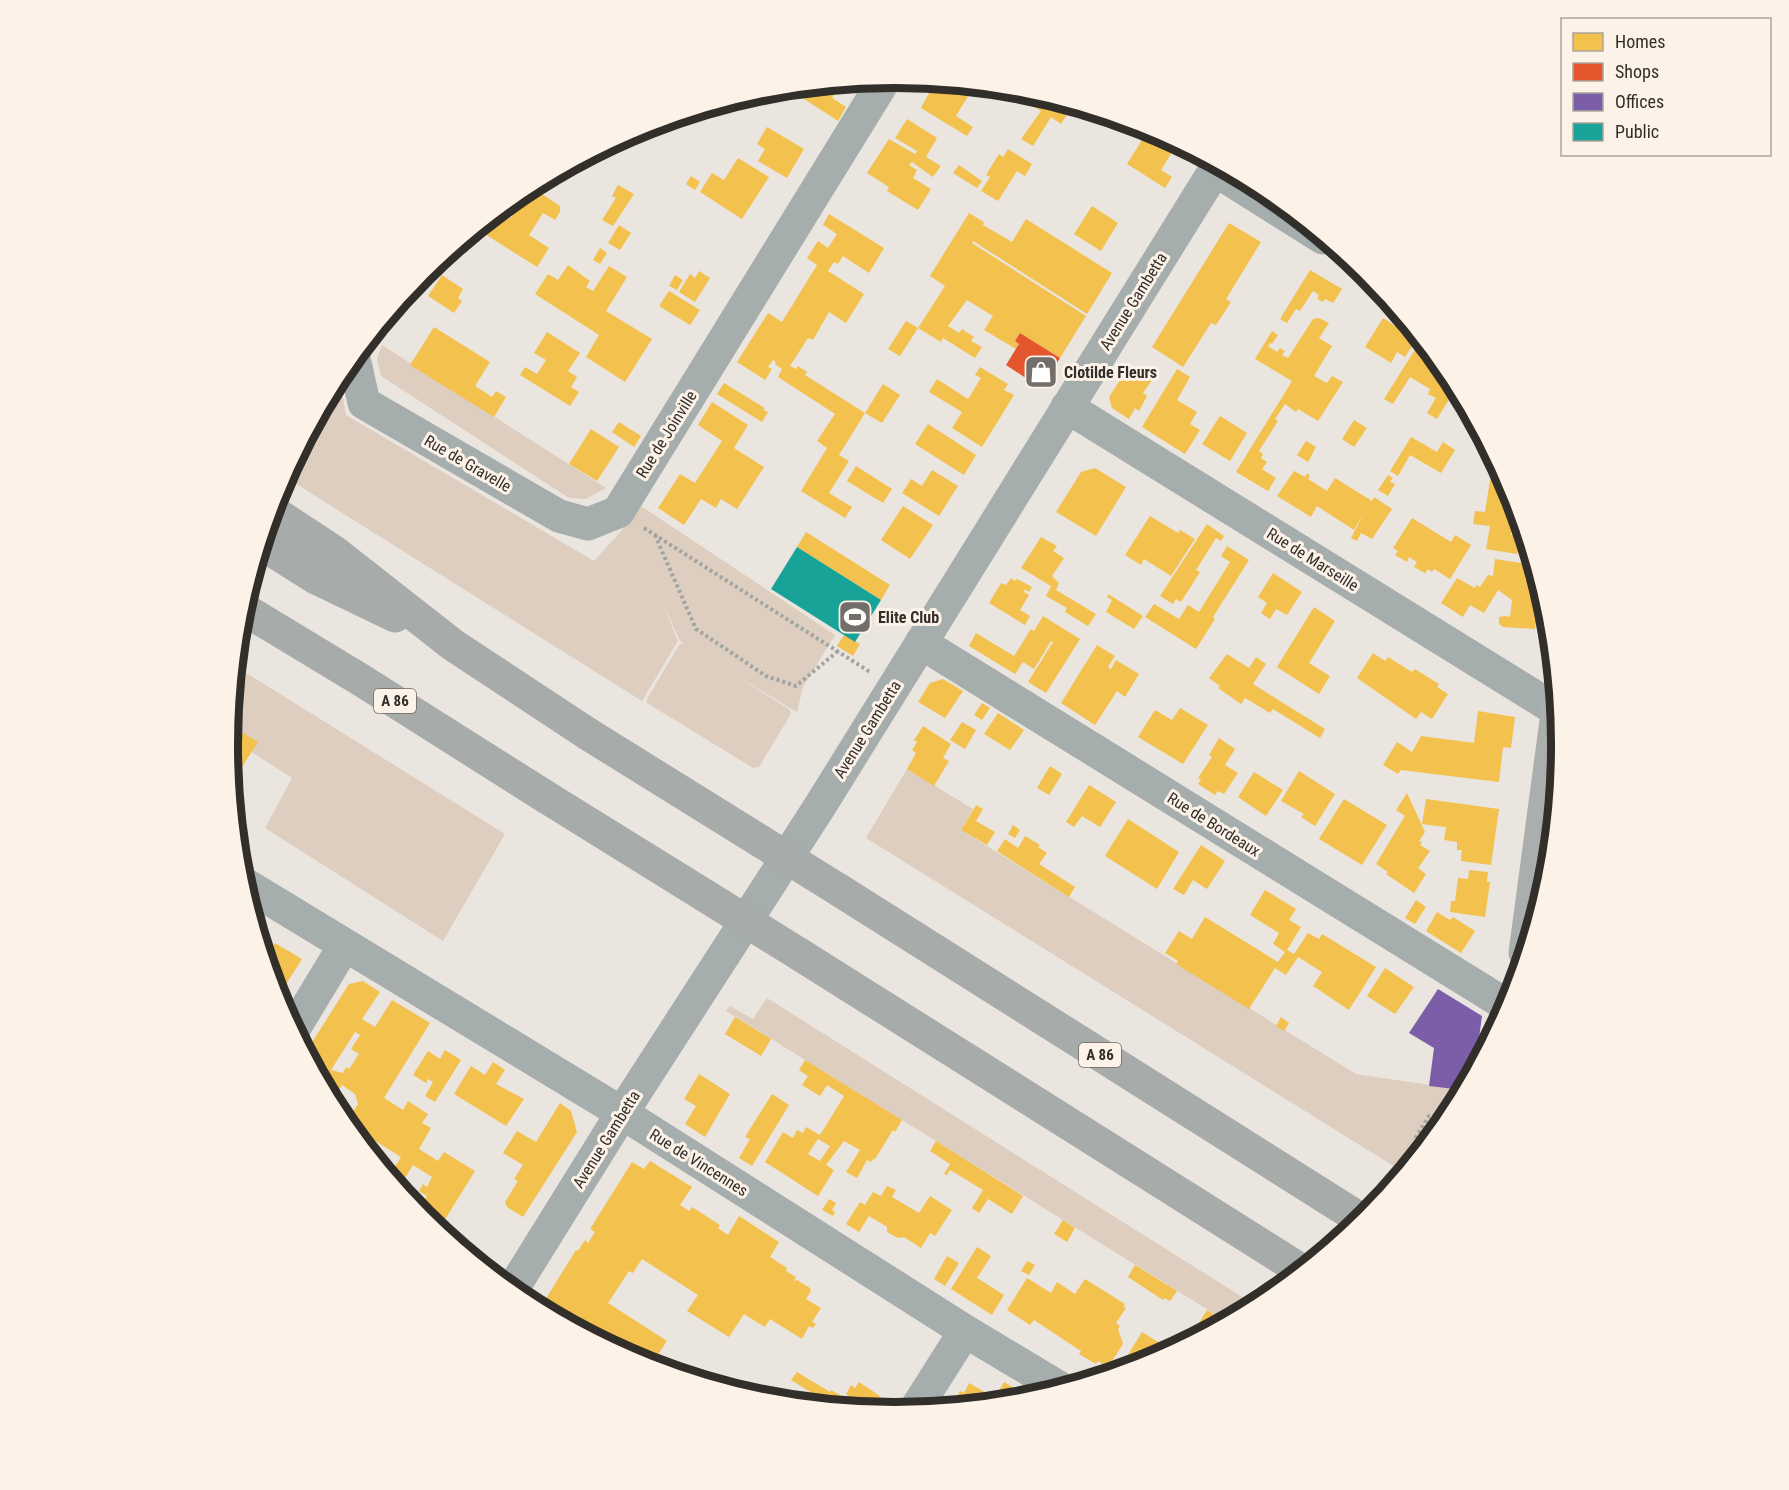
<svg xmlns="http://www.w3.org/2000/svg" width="1789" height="1490" viewBox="0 0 1789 1490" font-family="'Roboto Condensed',sans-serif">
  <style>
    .green { fill: #decebf }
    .homes { fill: #f2c14e; fill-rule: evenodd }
    .shops { fill: #e4572e }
    .offices { fill: #7b5ea7 }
    .public { fill: #17a398 }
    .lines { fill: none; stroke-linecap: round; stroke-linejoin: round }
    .path { stroke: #a0a5a4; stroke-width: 4; stroke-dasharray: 3 3; stroke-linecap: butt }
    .minor { stroke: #a5aead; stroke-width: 33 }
    .major { stroke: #aaafad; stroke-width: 33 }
    .highway { stroke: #a7aba9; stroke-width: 33 }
    .highway-bridge { stroke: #a7aba9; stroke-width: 33 }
    .labels { text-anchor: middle; stroke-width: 6; stroke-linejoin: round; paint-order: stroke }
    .shield { fill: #fdf2e8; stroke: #6f6963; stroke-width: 1.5 }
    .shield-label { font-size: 15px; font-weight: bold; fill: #322e2a }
    .street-label { font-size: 16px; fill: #322e2a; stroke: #fdf2e8 }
    .poi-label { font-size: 16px; font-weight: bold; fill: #322e2a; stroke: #fdf2e8; text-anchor: start }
    .rim { fill: none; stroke: #322e2a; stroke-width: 8 }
  </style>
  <rect width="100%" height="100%" fill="#ebe5e0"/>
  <path class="green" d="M382,345L606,488L586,499L569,498L381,376L377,359Z
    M339,377L346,415L594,561L623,529L638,504L835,635L803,687L797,712L728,671L789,709L791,714L759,767L753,768L647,703V699L679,645L683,643L680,641L662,602L678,641L642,701L285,477Z
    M235,666L505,834L443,941L265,828L292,778L228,737Z
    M907,769L973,809L961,830L1356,1074L1463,1090L1449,1116L1403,1172L866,838Z
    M767,998L1255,1305L1226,1321L726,1011L730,1006L753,1019Z"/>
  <path class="homes" d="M935,82L970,85L973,88L956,116L973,127L967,136L921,108Z
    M842,83L832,98L846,107L838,121L798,95L803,87Z
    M1034,94L1045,99L1046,97L1073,105L1061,124L1051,117L1033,146L1021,139L1041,111L1028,103Z
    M907,119L937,138L926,157L941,166L933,177L912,162L909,165L917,170L913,178L931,189L918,210L887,191L889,187L867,173L889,139L915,154L917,151L895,138Z
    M767,127L804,149L787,178L758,161L765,149L757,144Z
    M1149,129L1177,144L1161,170L1172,177L1165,188L1127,164Z
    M1008,149L1032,164L1025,176L1017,171L998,201L981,191L990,177L986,175L999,154L1003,157Z
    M738,158L769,177L742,219L700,192L712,173L724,180Z
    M959,165L982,181L977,188L953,173Z
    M554,174L542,194L560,206V212L555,220L543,213L529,235L549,248L537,267L477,229L499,211L511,218L523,199L517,196Z
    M691,176L700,182L695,190L686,184Z
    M618,185L634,194L613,226L602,220L616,198L612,196Z
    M1092,206L1118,223L1101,251L1074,234Z
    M969,213L984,222L983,225L1012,242L1026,219L1112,273L1087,314L973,241L972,243L1086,316L1060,358L1020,333L1015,341L1019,344L1016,349L984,330L993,316L967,300L948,326L959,333L962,329L974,337L971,341L982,347L975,358L943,338L941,342L918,328L945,286L930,276Z
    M829,214L884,248L869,273L843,256L838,264L834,262L828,271L864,294L846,323L829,312L813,340L808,338L790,366L796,369L798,366L807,372L805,375L865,413L883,384L900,395L882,423L865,413L839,455L849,461L829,493L852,507L845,518L801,491L827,448L817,441L835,414L778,377L782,369L775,364L776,362L773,360L768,367L772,369L765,380L737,362L768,313L782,322L817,265L807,258L818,241L828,248L837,234L823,225Z
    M1229,223L1261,242L1226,299L1231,302L1216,325L1211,323L1183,367L1152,347Z
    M619,225L631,233L620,250L608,243Z
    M600,248L607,253L600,264L593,260Z
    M568,265L590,281L586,287L593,291L609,266L627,277L606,311L652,339L625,382L586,357L599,335L535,294L548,274L558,280Z
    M1310,270L1342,289L1333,303L1325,299L1323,302L1317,299L1319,295L1313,291L1300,311L1296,309L1287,323L1280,319Z
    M699,271L710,278L695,302L679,292L690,274L695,278Z
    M442,275L463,289L458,298L462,301L454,313L428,296Z
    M675,275L683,280L677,290L669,286Z
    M669,291L700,310L690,325L659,306Z
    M1319,318L1329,323L1319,338L1332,346L1314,376L1327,383L1332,376L1343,382L1318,421L1298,409L1296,412L1285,404L1275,419L1278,421L1259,451L1263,454L1261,458L1267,462L1262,469L1276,478L1268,491L1236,472L1292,381L1255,359L1272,331L1278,335L1272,344L1270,343L1268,346L1277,352L1280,348L1285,351L1282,355L1288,358L1313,319Z
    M1383,318L1400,329L1404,322L1418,337L1405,357L1397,352L1391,363L1365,347Z
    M906,321L918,328L900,356L888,349Z
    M434,327L490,362L475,386L492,397L496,391L506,397L494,417L410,365Z
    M547,332L580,353L568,371L577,377L571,387L579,392L570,406L520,375L525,367L537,374L546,360L534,353Z
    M1421,340L1453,382L1452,385L1446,381L1443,387L1453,393L1437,419L1427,413L1436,398L1428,394L1430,389L1410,377L1393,404L1384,399Z
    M1129,366L1152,380L1143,393L1147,396L1139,411L1135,408L1129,419L1112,408L1109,397Z
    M980,367L1008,384L1004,390L1014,395L982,447L952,428L962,412L929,392L937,379L968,399L981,378L975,375Z
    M1177,369L1190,377L1177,400L1197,412L1190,424L1200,430L1185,454L1142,427Z
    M724,383L765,408L763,410L768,412L762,422L717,394Z
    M712,402L748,425L734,448L764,467L737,509L721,499L716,508L701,499L684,525L658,508L680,474L695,483L722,441L698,425Z
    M1220,416L1247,433L1230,461L1202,444Z
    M1354,420L1367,428L1354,447L1342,439Z
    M619,422L641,436L634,447L612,432Z
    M928,424L976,455L964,475L915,444Z
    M591,429L619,447L597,481L569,464Z
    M1411,437L1437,452L1443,442L1455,450L1441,473L1410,455L1398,476L1390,471Z
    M1306,441L1316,447L1308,462L1297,455Z
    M856,466L892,489L883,503L847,481Z
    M1095,468L1126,487L1096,536L1056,512L1081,472Z
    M932,470L958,486L939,516L902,493L911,479L922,486Z
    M1294,471L1305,477L1307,473L1310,476L1308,479L1327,491L1335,478L1372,501L1374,497L1392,509L1372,539L1361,533L1357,541L1351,538L1364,513L1354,530L1317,506L1311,517L1277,496Z
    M1388,475L1393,478L1390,482L1395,484L1388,496L1378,490Z
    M1490,480L1507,482L1511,490L1519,517L1517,530L1512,529L1511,535L1520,536L1517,554L1486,549L1490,526L1473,524L1475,511L1485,512Z
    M903,506L933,525L910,559L881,540Z
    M1150,516L1178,533L1180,530L1195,539L1171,576L1144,559L1141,565L1125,555Z
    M1412,518L1451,542L1455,535L1471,545L1450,579L1434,569L1432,572L1428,569L1425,573L1414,567L1417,562L1409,557L1407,562L1395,555L1398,551L1393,548Z
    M1207,524L1224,536L1221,541L1216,538L1196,570L1200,572L1181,602L1176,599L1173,604L1160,596Z
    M806,532L890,585L881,600L797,547Z
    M1041,537L1057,546L1053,551L1064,558L1052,576L1059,583L1056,590L1096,614L1088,626L1065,612L1067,608L1046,596L1051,586L1021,568Z
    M1227,546L1249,560L1213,617L1215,619L1196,649L1145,617L1154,604L1179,619L1188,605L1199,612L1230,562L1221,556Z
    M1495,559L1528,564L1525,580L1539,582L1542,593L1538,620H1536L1535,629L1503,627L1499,624V617L1505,616L1510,617L1512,600L1498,590L1484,613L1470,605L1463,617L1441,603L1457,578L1475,588L1476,585L1480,587L1488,575L1493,576Z
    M1273,573L1302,592L1287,615L1276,609L1270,619L1261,613L1267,603L1258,597Z
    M1011,578L1015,581L1017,579L1032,587L1029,592L1025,589L1024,592L1029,595L1020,610L1030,616L1025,625L989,603L1001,583L1006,585Z
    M1108,594L1143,616L1134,629L1106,612L1112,600L1107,597Z
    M1314,607L1335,621L1309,663L1330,676L1319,694L1277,667Z
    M1043,616L1080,639L1046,693L1028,682L1053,642L1051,641L1034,669L1023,662L1015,674L969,646L976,633L1014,656L1031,629L1034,631Z
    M844,635L860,644L853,656L837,646Z
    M1097,645L1115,656L1108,667L1111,669L1116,660L1139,674L1125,697L1117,691L1095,725L1061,703Z
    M1373,653L1385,661L1388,657L1412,672L1415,669L1439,684L1437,687L1448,694L1432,719L1421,712L1416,719L1357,678Z
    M1227,654L1249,668L1256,657L1266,664L1253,684L1325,729L1320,738L1273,709L1270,713L1245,698L1241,704L1218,688L1220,686L1209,678Z
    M943,679L963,691L945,718L918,702L930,683Z
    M982,703L990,708L982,720L974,715Z
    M1180,708L1208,725L1183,764L1138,737L1155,710L1172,720Z
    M1478,711L1515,717L1511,748L1503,747L1499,782L1401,770L1398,774L1383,765L1397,742L1412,752L1421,736L1474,743Z
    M998,713L1024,730L1010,750L984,734Z
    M962,722L976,730L965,749L950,740Z
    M923,726L951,744L943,758L949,761L934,786L907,769L916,753L912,750L917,742L914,740Z
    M238,730L258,742L231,784L228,749L232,745L230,743Z
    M1219,738L1235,749L1225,765L1238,773L1224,794L1218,791L1215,795L1198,784L1201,780L1198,778L1212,757L1209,755Z
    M1050,766L1062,774L1049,795L1037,788Z
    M1299,771L1335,794L1315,826L1301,817L1304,814L1281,801Z
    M1254,772L1283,790L1266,816L1238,797Z
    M1089,785L1116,802L1100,827L1082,816L1074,827L1066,822Z
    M1407,793L1425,832L1419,841L1422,842L1420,845L1430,851L1418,868L1426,874L1414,893L1386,874L1388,872L1376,864L1405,816L1396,810Z
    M1344,799L1387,825L1362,865L1319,839Z
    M1426,799L1499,809L1491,865L1461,861L1462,850H1457V842L1444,840L1446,827L1422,824Z
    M976,805L983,809L976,821L995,832L987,845L961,830Z
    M1128,819L1179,852L1157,889L1105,856Z
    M1013,825L1020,830L1015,838L1008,834Z
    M1025,836L1040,845L1038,847L1047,853L1039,864L1075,887L1069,897L997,851L1005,839L1018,848Z
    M1201,845L1225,861L1207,889L1193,880L1184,895L1173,889Z
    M1469,870L1488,872L1487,882H1490L1485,917L1450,912L1451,901H1455L1458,878L1468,879Z
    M1265,890L1296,909L1289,920L1301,927L1287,950L1294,954L1308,933L1319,939L1322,934L1376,967L1349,1010L1313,986L1322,972L1298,957L1286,975L1275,968L1249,1009L1176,964L1178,961L1165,953L1179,931L1192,939L1205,917L1278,962L1285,952L1273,944L1279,933L1250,915Z
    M1416,900L1426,907L1415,924L1405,918Z
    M1437,912L1450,920L1453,917L1475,931L1461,953L1426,931Z
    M260,939L271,948L265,957Z
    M275,943L302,959L283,989L273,983L266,958Z
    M1385,968L1414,987L1395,1014L1367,996Z
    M363,981L380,992L362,1019L375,1027L392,1000L430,1023L384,1098L403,1110L408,1101L428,1114L422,1123L431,1128L419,1149L438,1161L444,1152L475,1171L439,1229L418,1210L427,1196L419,1191L423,1184L427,1187L432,1177L413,1165L399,1188L389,1176L401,1157L359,1131L356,1135L346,1122L358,1104L355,1094L342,1085L338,1092L324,1083L323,1084L310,1060L312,1058L306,1052L349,984ZM355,1032L360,1035L351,1049L359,1054L349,1069L346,1067L343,1073L331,1070Z
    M735,1017L771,1039L761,1056L725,1034Z
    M1281,1017L1289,1023L1284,1031L1276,1026Z
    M445,1050L461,1060L435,1102L425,1096L433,1082L428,1079L426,1083L413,1075L428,1051L440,1059Z
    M805,1060L902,1120L895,1132L893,1130L875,1159L874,1158L871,1162L867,1160L857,1178L846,1172L860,1150L844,1141L826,1165L834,1170L818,1196L765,1162L783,1132L793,1138L797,1130L803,1133L806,1127L820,1135L844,1096L827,1085L820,1096L802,1085L808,1076L799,1070ZM818,1139L830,1146L820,1161L808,1154Z
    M493,1062L505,1070L496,1084L524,1099L506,1126L454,1094L471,1066L485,1075Z
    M699,1074L730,1094L705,1137L685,1124L696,1106L684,1099Z
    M772,1094L789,1105L752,1166L739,1158L750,1139L745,1137Z
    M560,1103L571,1111L577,1132L523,1217L507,1207L505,1202L518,1181L514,1179L523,1165L503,1153L517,1131L536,1142Z
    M936,1141L1023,1196L1012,1214L988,1199L979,1213L972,1208L983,1190L950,1170L947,1175L944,1174L950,1164L930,1151Z
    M650,1161L692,1187L680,1205L689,1211L692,1207L720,1225L718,1228L728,1235L739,1216L779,1242L770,1257L787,1268L786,1271L796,1277L794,1281L797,1280L810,1288L811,1291L806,1299L821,1308L812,1322L816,1324L813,1328L809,1326L802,1339L770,1319L765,1327L744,1314L729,1337L687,1311L698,1295L642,1259L633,1273L629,1271L608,1303L667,1341L651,1365L639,1361L540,1308L576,1250L578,1251L585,1240L588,1243L595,1232L590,1229L632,1162L644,1169Z
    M887,1186L896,1190L892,1197L919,1213L930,1196L952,1210L935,1236L930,1233L921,1248L904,1237L898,1238L887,1232V1227L869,1216L859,1232L846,1224L860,1202L865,1205L873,1192L881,1196Z
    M829,1199L836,1203L832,1210L835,1212L833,1216L822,1210Z
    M1063,1220L1075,1228L1067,1242L1054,1234Z
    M977,1247L991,1256L977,1278L1004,1295L992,1315L951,1289Z
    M470,1250L493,1265L489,1271L468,1254Z
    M947,1256L959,1263L945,1286L934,1279Z
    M1027,1261L1035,1265L1029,1275L1021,1271Z
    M1135,1265L1177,1291L1170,1301L1164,1298L1163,1300L1128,1277Z
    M1027,1278L1051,1293L1057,1282L1075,1294L1085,1279L1125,1304L1123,1307L1126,1308L1116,1323L1120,1326L1118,1329L1123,1344L1108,1367L1098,1361L1096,1364L1079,1354L1081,1351L1034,1320L1030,1325L1007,1310Z
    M1207,1310L1225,1321L1211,1329L1206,1326L1200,1334L1187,1342Z
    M1142,1332L1163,1345L1155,1358L1118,1371Z
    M797,1372L830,1392L831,1390L843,1397L837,1406H833L791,1380Z
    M859,1382L880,1396L872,1410L844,1407L850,1397L846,1394L851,1385L855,1388Z
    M1004,1382L1016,1389L1009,1401L955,1406L959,1400L956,1398L960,1391L964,1393L969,1383L995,1398Z"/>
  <path class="shops" d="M1020,333L1060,358L1041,388L1006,365L1019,344L1015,341Z"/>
  <path class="offices" d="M1438,989L1482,1016L1475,1068L1463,1090L1429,1086L1434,1048L1409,1033Z"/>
  <path class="public" d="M797,547L881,600L855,642L771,589Z"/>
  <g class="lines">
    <path class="path" d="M644,528L870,672
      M655,535L696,629L766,676L796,686L838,651
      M1416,1156L1415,1139L1429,1116L1451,1112"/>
    <path class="minor" d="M1215,170L1323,238
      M354,358L364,403L559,516L588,524L618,512L885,79
      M1067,407L1558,711
      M921,643L1508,1006
      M243,883L622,1113L965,1331L1060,1388
      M294,1029L344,946
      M512,1290L622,1113L820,806L1218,165
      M915,1410L965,1331"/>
    <path class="major" d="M1525,953L1558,706"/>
    <path class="highway" d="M272,511L333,551L453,645L588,734
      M262,544L316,578L395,616
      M242,608L361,680L546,797
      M839,890L1362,1220
      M799,954L1301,1270"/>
    <path class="highway-bridge" d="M588,734L839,890
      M546,797L799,954"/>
  </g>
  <defs>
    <symbol id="shop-square" viewBox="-11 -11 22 22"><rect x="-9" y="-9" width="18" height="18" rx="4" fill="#736e6a" stroke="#fdf2e8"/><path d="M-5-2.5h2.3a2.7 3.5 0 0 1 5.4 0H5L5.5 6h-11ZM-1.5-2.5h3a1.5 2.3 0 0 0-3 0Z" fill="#fff"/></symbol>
    <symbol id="stadium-square" viewBox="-11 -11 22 22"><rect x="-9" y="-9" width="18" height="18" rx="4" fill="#736e6a" stroke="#fdf2e8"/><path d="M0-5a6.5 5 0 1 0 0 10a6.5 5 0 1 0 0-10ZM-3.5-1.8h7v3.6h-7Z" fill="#fff"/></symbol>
  </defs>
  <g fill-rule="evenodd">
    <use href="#shop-square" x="1022" y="353" width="38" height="38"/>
    <use href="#stadium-square" x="836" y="598" width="38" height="38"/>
  </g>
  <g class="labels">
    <g class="shield">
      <rect x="374" y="689" width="42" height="24" rx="4.5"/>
      <rect x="1079" y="1043" width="42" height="24" rx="4.5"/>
    </g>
    <g class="shield-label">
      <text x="395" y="706">A 86</text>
      <text x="1100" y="1060">A 86</text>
    </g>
    <g class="street-label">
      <text transform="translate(1133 301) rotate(-58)" y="6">Avenue Gambetta</text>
      <text transform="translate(666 434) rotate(-58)" y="6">Rue de Joinville</text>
      <text transform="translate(468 463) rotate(30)" y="6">Rue de Gravelle</text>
      <text transform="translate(1313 559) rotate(32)" y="6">Rue de Marseille</text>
      <text transform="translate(867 729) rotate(-58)" y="6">Avenue Gambetta</text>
      <text transform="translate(1214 824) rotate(32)" y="6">Rue de Bordeaux</text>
      <text transform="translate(606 1139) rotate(-58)" y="6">Avenue Gambetta</text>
      <text transform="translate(699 1162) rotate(32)" y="6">Rue de Vincennes</text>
    </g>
    <g class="poi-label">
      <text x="1064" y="378">Clotilde Fleurs</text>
      <text x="878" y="623">Elite Club</text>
    </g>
  </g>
  <path d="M0 0H1789V1490H0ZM894 88H895A656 656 0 0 1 1551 744V746A656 656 0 0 1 895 1402H894A656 656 0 0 1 238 746V744A656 656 0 0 1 894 88Z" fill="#fdf2e8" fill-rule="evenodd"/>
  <path class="rim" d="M894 88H895A656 656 0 0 1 1551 744V746A656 656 0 0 1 895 1402H894A656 656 0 0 1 238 746V744A656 656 0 0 1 894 88Z"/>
  <rect x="1561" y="18" width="210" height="138" fill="#fdf2e8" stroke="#aca49c" stroke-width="1.5"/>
  <rect x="1573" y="33" width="30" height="18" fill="#f2c14e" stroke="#aca49c" stroke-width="1.5"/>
  <text x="1615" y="48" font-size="18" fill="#322e2a">Homes</text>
  <rect x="1573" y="63" width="30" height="18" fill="#e4572e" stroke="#aca49c" stroke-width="1.5"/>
  <text x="1615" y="78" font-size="18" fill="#322e2a">Shops</text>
  <rect x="1573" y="93" width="30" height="18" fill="#7b5ea7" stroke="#aca49c" stroke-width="1.5"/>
  <text x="1615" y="108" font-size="18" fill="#322e2a">Offices</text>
  <rect x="1573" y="123" width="30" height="18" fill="#17a398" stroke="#aca49c" stroke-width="1.5"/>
  <text x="1615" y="138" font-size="18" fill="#322e2a">Public</text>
</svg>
